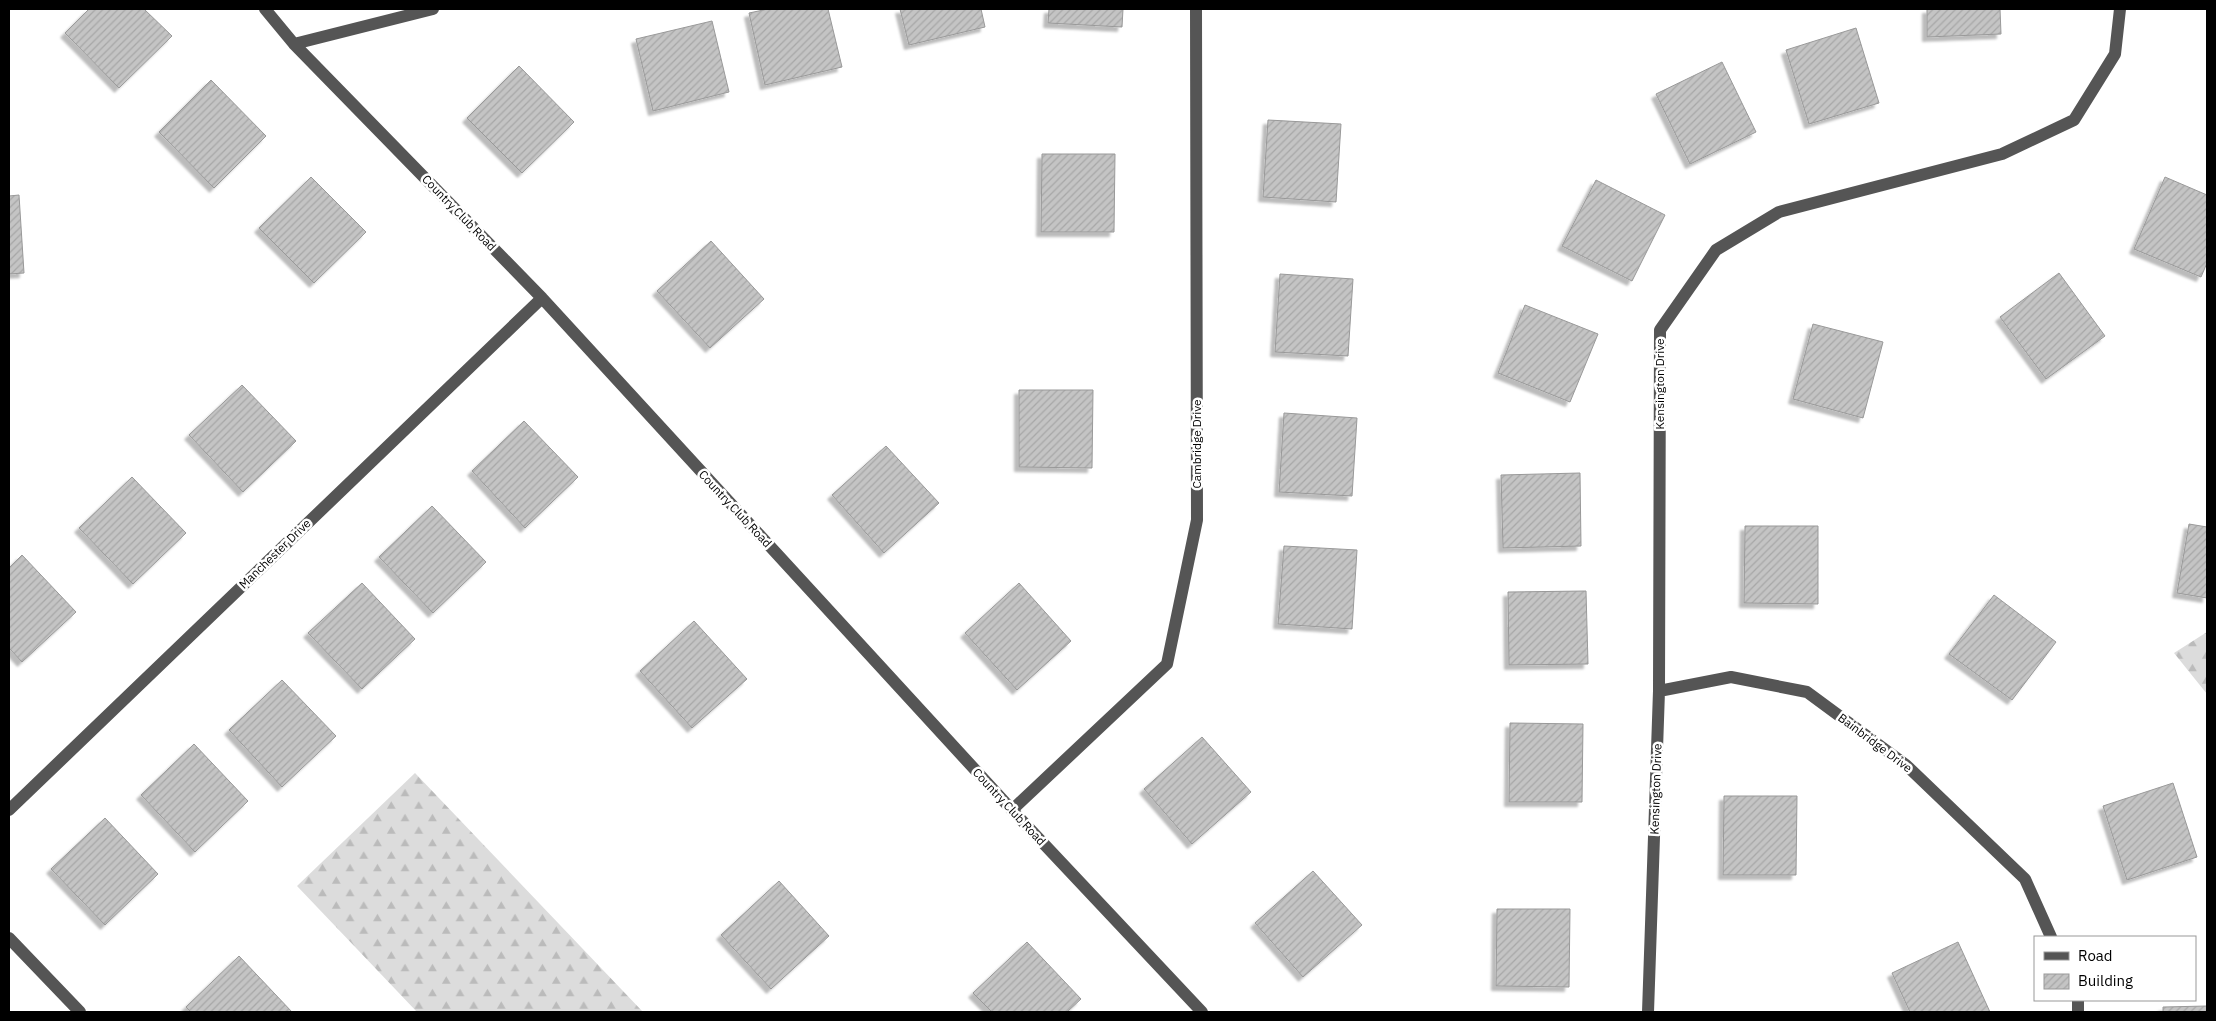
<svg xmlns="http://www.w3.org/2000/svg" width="2216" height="1021" viewBox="0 0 2216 1021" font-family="'IBM Plex Sans',sans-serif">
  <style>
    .forest { fill: url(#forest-firs) }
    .building { fill: url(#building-hatch); stroke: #999; filter: url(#shadow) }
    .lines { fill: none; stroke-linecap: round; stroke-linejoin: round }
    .minor { stroke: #555; stroke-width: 12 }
    .labels { text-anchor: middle; stroke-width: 5; stroke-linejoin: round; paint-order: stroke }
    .street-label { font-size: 12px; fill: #000; stroke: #fff }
  </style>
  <defs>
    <pattern id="forest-firs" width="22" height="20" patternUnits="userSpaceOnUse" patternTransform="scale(1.25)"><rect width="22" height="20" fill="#dcdcdc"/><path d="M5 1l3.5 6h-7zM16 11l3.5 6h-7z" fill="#bbb"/></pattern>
    <pattern id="building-hatch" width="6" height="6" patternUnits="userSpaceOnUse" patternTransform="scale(1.25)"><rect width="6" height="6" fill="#c4c4c4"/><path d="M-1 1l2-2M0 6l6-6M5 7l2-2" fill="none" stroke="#a7a7a7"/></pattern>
    <filter id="shadow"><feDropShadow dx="-4.5" dy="4.5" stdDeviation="1" flood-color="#0004"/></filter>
  </defs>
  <rect width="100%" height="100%" fill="#fff"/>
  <path class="forest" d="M2207,632V694L2174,653Z
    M415,773L643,1012H417L297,886Z"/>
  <path class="building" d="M89,9H144L172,36L119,88L65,33Z
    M768,9H828L842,67L765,85L749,13Z
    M900,9H981L985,27L909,45Z
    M1049,9H1123L1122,27L1048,23Z
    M1927,9H2000L2001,34L1927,37Z
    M712,21L729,92L653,111L636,39Z
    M1856,28L1879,103L1809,124L1786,50Z
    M1722,62L1756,132L1690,164L1656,94Z
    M519,66L574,122L522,173L467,118Z
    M211,80L266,136L214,188L159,132Z
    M1268,120L1341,124L1336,202L1263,197Z
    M1042,154H1115L1114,232H1041Z
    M311,177L366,232L314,283L259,228Z
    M2165,177L2207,195V263L2201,277L2134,249Z
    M1596,180L1665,215L1632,281L1562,246Z
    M19,195L24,273L9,274V196Z
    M711,241L764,299L710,348L657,291Z
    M2059,273L2105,336L2046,379L2000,317Z
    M1280,274L1353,279L1348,356L1275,352Z
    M1525,305L1598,334L1570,402L1498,373Z
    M1813,324L1883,342L1863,418L1793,399Z
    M242,385L296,441L243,492L189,435Z
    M1019,390H1093L1092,468L1019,467Z
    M1284,413L1357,418L1352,496L1279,492Z
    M524,421L578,477L525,528L472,471Z
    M886,446L939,503L884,553L832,495Z
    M1580,473L1581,546L1503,548L1501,475Z
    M132,477L186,533L133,584L79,528Z
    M432,506L486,562L433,613L379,557Z
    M2189,524L2207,527V598L2177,593Z
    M1745,526H1818V604L1744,603Z
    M1284,546L1357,550L1352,629L1278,624Z
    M22,555L76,612L22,662L9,648V568Z
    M362,583L415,639L362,689L308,633Z
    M1019,583L1071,641L1017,690L965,633Z
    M1586,591L1588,664L1509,665L1508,592Z
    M1994,595L2056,642L2012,700L1949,654Z
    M694,621L747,679L692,728L640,671Z
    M282,680L336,736L282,787L229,730Z
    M1510,723L1583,724L1582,802H1509Z
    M1202,737L1251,792L1192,844L1144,789Z
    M194,744L248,801L195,852L141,795Z
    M2173,783L2197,857L2127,880L2103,806Z
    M1724,796H1797L1796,875H1723Z
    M105,818L158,874L105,925L51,869Z
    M1313,871L1362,925L1303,977L1255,923Z
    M779,881L829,936L771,989L721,935Z
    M1497,909H1570L1569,987L1496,986Z
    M1027,942L1081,999L1067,1012H992L973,993Z
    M1958,942L1990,1012H1910L1892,973Z
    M239,956L292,1012H191L186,1007Z
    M2207,1006V1012H2163V1007Z"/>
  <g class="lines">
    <path class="minor" d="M265,9L294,44L542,298L1012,810L1202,1012
      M294,44L433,9
      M1659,691L1731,677L1807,692L1906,765L2025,879L2051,937
      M9,810L542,298
      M1012,810L1167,664L1197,520L1196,9
      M9,938L80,1012
      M1648,1012L1659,691L1660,330L1716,250L1779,212L2002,154L2074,120L2115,54L2120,9
      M2078,1012V1000"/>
  </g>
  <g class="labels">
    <g class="street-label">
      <text transform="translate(459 213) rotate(46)" y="4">Country Club Road</text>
      <text transform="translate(1660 384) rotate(-90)" y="4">Kensington Drive</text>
      <text transform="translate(1197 444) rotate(-90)" y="4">Cambridge Drive</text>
      <text transform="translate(735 509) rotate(47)" y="4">Country Club Road</text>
      <text transform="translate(275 554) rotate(-44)" y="4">Manchester Drive</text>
      <text transform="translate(1875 743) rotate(37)" y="4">Bainbridge Drive</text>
      <text transform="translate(1656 789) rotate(-88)" y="4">Kensington Drive</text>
      <text transform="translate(1009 807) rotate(47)" y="4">Country Club Road</text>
    </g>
  </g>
  <rect width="2216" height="1021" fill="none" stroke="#000000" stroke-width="20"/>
  <rect x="2034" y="936" width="162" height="65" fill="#ffffff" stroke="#999999"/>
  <rect x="2044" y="952" width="25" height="8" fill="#555555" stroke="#999999"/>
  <text x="2078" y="961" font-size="15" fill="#000000">Road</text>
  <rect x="2044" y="974" width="25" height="15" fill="url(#building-hatch)" stroke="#999999"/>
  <text x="2078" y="986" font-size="15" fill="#000000">Building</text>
</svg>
